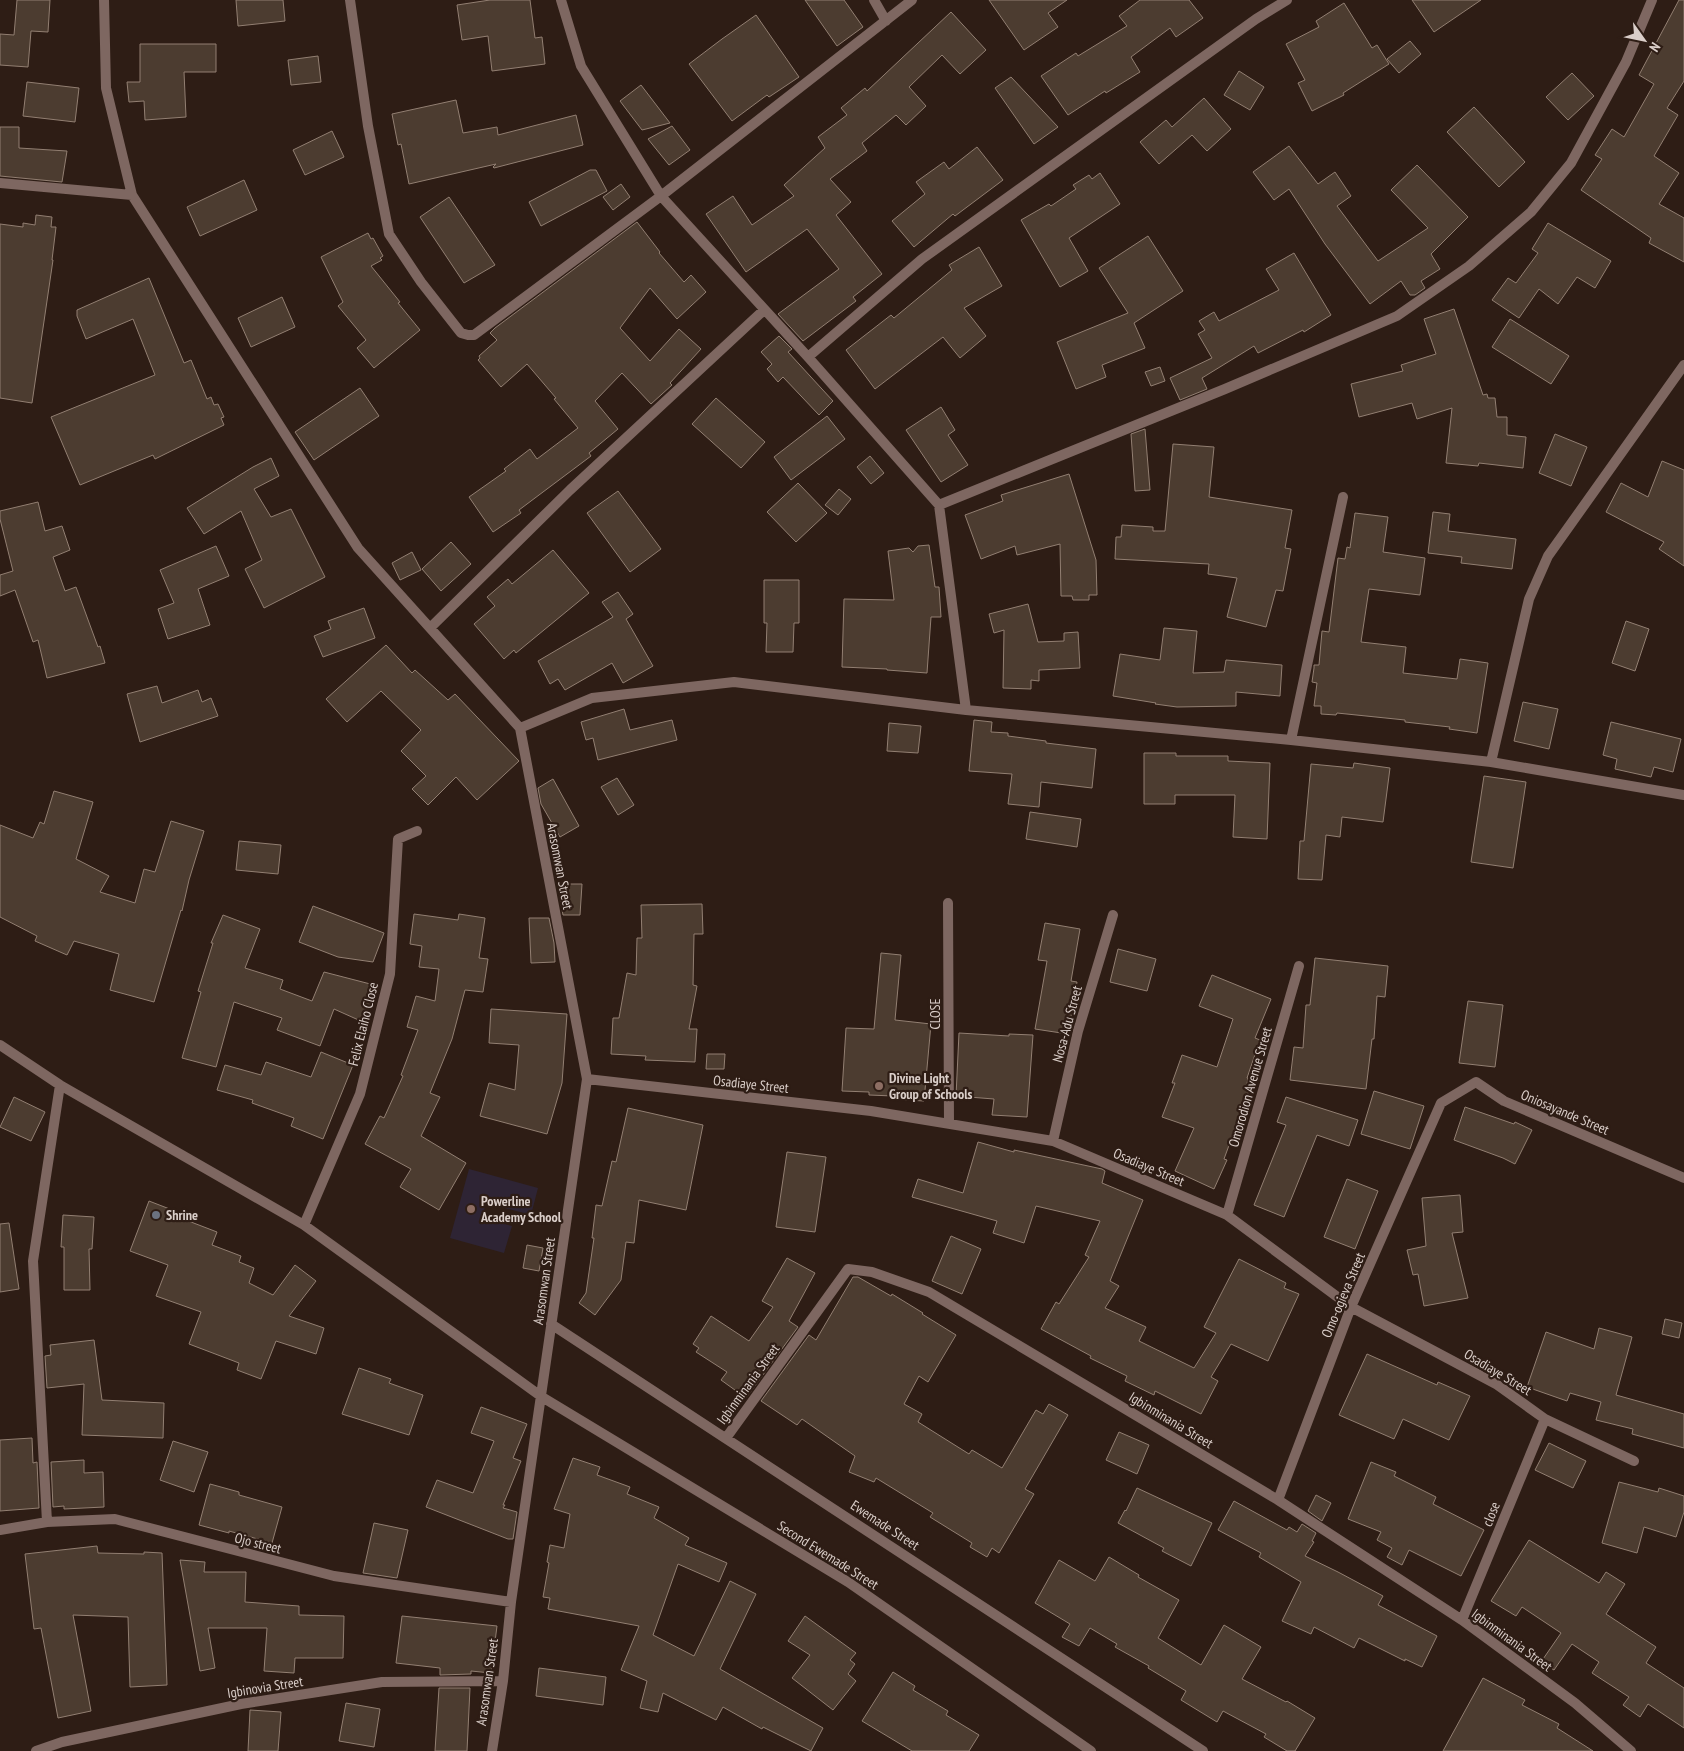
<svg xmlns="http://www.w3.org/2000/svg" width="1684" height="1751" viewBox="0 0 1684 1751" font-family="'PT Sans Narrow',sans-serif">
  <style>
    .education { fill: #2e2434 }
    .building { fill: #4c3c30; stroke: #927f72 }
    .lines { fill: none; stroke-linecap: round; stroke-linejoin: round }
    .minor { stroke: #7e6761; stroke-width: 10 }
    .education-dot { fill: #8d6e63; stroke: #2e1d15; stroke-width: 2 }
    .worship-dot { fill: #6b7280; stroke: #2e1d15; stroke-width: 2 }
    .labels { text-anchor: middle; stroke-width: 4.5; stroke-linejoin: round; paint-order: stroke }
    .street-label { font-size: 14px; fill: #dacec9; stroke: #2e1d15 }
    .poi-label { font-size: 14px; font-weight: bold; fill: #dacec9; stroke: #2e1d15; text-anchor: start }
  </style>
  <rect width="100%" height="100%" fill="#2e1d15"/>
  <path class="education" d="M469,1169L538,1188L531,1215L486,1203L482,1218L512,1226L504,1253L450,1238Z"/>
  <path class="building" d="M17,0H50L48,32L31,31L28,67L0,65V34L14,35Z
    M236,0H283L285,21L238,26Z
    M490,0H530L535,38L542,37L545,64L492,71L488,36L462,40L457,5Z
    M805,0H844L863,27L837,46Z
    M989,0H1067L1048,13L1058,27L1024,50Z
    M1140,0H1189L1203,18L1176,37L1170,28L1131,57L1140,72L1106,93L1105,91L1068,115L1041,76L1076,53L1078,56L1127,26L1119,16Z
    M1412,0H1481L1434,32Z
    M1679,0H1684V81L1667,108L1678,115L1654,156L1679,173L1659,204L1684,218V262L1649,243L1651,238L1581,190L1602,159L1595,155L1612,129L1624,137L1654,84L1639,75Z
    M1344,3L1372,48L1377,45L1389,64L1343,93L1344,95L1312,111L1298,83L1305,80L1286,44L1319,27L1316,21Z
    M951,12L986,50L960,74L942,55L909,87L926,106L906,125L896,115L862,143L867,151L830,179L851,202L836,215L882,274L853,297L856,301L803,341L778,314L839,269L807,229L746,272L706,214L733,196L752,225L794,196L784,185L825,148L818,137L847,115L841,108L865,88L867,91Z
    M756,15L799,77L769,97L767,95L732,121L689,64L722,39Z
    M1410,41L1421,54L1399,73L1387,59Z
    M140,44H216V72H184L186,117L145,120L144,101L129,102L127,82H140Z
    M318,56L321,82L291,85L288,60Z
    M1239,71L1264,87L1250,110L1224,95Z
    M1572,73L1594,96L1568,120L1546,97Z
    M1011,77L1058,127L1034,144L995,88Z
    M27,82L79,88L75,122L23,116Z
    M641,85L670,123L642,130L620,101Z
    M1204,98L1231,129L1207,151L1192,135L1159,164L1140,142L1166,120L1172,127Z
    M456,100L463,133L497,127L498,135L576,115L583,145L494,168L493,167L496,164L409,184L401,144L398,145L392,114Z
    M1474,107L1525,162L1499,187L1447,132Z
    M672,126L690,150L669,165L648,139Z
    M0,127H19V148L67,151L62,182L0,176Z
    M332,131L344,157L305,175L293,150Z
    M1289,146L1318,184L1335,172L1351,196L1337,206L1378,261L1428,228L1391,190L1417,165L1468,217L1431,254L1440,269L1421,281L1425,288L1415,295H1410L1401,281L1370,304L1325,244L1289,189L1274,200L1253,172Z
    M977,147L1003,180L955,216L953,214L914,247L892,221L925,194L916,182L944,162L949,169Z
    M590,170H596L607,191L541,226L529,202Z
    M1100,173L1120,204L1069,238L1088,271L1060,287L1021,220L1049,204L1051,206L1076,189L1073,185L1089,175L1092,179Z
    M244,180L257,210L200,236L187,207Z
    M621,184L630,197L613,210L603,197Z
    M449,197L495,265L464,283L420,217Z
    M36,215L52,217L51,227H56L52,260H53L32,403L0,398V224L23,227V223L35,225Z
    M637,222L660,252L659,253L684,282L691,275L706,292L677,319L650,288L620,328L650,361L679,329L701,349L670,383L672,385L651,404L622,373L595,401L618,429L589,453L591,456L519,510L521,513L493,532L469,497L506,471L504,469L530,449L537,459L578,428L554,399L556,398L527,364L501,387L478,360L480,358L479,356L497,340L490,333L495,328Z
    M1548,223L1611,261L1595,288L1577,277L1558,304L1539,289L1519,318L1492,300L1508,278L1516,283L1538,253L1532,249Z
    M368,233L371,239L373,238L383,256L380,258L382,260L371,266L400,302L398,303L420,330L374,368L357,348L366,340L338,306L343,302L321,257Z
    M1148,236L1183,291L1134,323L1145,348L1102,365L1106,377L1076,389L1057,342L1128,313L1099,268Z
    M979,247L1002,286L964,308L986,336L960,358L943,337L875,389L846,350L891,315L894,318L952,270L949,265Z
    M1294,253L1331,315L1304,332L1303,330L1258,353L1254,346L1202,378L1207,389L1180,400L1170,378L1212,358L1198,334L1205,330L1199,321L1214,312L1219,321L1279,290L1266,269Z
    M149,278L184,363L191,360L207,399L211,397L214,405L218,404L224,417L221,418L224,425L155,459L153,455L80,485L51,417L155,375L133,319L86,339L77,316V310Z
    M282,297L295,327L251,347L238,318Z
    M1454,309L1483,395L1487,394L1488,398H1495L1497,417H1507V435L1526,437L1523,468L1479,463L1478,466L1446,463L1452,408L1417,419L1412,403L1359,417L1351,384L1403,371L1401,365L1436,354L1424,319Z
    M1510,319L1569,356L1551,384L1492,347Z
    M779,336L792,349L788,352L833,401L819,415L783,377L778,382L767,369L772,364L761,352Z
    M1160,367L1165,381L1151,386L1145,372Z
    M360,388L379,416L314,460L295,432Z
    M716,398L765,442L741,468L692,424Z
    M941,407L955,430L948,435L968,465L941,482L906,430Z
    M827,416L845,439L791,480L774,457Z
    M1145,429L1150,490L1135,491L1131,434Z
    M1555,434L1587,447L1571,486L1539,473Z
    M1173,444L1214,447L1209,497L1292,510L1285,548L1291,549L1283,591L1276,590L1266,627L1227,617L1237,578L1208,574L1209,564L1115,559L1116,537H1121L1122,525L1153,527V531H1165Z
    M870,456L884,473L871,484L857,467Z
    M271,458L279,476L254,489L271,517L291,509L325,577L264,608L245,569L262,560L241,511L204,534L187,508L253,467Z
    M1662,461L1684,470V566L1659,549L1664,542L1606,512L1621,483L1648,497Z
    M1069,474L1096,560L1097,595H1089V600H1073L1072,596H1061L1060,544L1017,555L1015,546L981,559L965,515L1003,501L1001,495Z
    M798,483L827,513L796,542L767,512Z
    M839,489L851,499L838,515L825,505Z
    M618,491L661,549L630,572L587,513Z
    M38,502L45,531L62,526L70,550L53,557L65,591L76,587L98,647L100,646L105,663L47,678L38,640L33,642L15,590L0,596V575L13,571L0,519V511Z
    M1433,512L1450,514L1448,531L1516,539L1512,569L1461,563L1462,557L1428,553Z
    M1355,513L1388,517L1383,552L1425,558L1420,595L1369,589L1361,642L1406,647L1403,673L1457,679L1460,659L1488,663L1477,733L1449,729L1450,727L1405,722V720L1337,713L1336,715L1321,714V706H1314L1317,683L1312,682L1314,668V665H1319L1322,631L1329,632L1338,558L1345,559L1347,547L1350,548Z
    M451,542L471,564L441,591L422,569Z
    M929,545L935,587H939L941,617H931L927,673L887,670V669L842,667L844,599L894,600L888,551L909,548L913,552L918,546Z
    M216,546L229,576L198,589L210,625L168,639L158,609L174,603L160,570Z
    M553,550L589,593L516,653L514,650L504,659L474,624L495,606L487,597L508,579L512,584Z
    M412,552L421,570L400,580L392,563Z
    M764,580H799V623H794L793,652H766L767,623H764Z
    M618,592L633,614L626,619L653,666L623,683L612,663L565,690L558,679L550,684L538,661L613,617L602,602Z
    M1028,604L1038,642L1064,641V633L1078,632L1080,668L1039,670V681L1031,680V689L1003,688L1004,630L994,633L989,614Z
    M364,608L375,638L323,657L314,636L331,629L328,621Z
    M1626,621L1649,629L1635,671L1612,663Z
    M1164,628L1197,631L1193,673L1224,672L1226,660L1282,665L1280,696L1236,692V706L1177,707L1155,704L1156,703L1113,696L1120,654L1160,660Z
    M386,645L412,673L415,670L448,700L455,694L519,761L477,800L456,777L428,805L412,789L426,776L401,751L421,730L381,691L347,722L326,699Z
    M157,686L162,703L198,690L202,702L211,698L218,716L140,742L127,694Z
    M1523,702L1558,709L1549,749L1514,741Z
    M624,709L630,730L672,720L677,740L598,760L593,738L586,740L581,722Z
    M974,720L992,722L991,732L1008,733V736L1046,741V743L1096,749L1092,788L1041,782L1039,807L1008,804L1012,774L969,771Z
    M1611,722L1681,739L1673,772L1654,767L1651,777L1615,769L1617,759L1603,755Z
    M889,723L921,726L918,753L887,751Z
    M1144,753H1176V756H1228V761L1270,763L1267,839L1233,837L1235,795H1175V804H1144Z
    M1354,763L1390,768L1383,822L1342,817L1340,837L1326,835L1322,880L1298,879L1300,841H1304L1311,764L1353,768Z
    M1484,776L1526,782L1513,868L1471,862Z
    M617,778L634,805L618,815L601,787Z
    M553,779L579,826L560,837L541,804L538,788Z
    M54,791L93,802L76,859L109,876L100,892L135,903L144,869L155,872L171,821L204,831L189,880L182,911L181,910L154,1002L110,990L119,954L74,941L67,955L35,941L37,936L0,917V825L33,838L40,822L44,824Z
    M1030,812L1081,819L1077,847L1026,839Z
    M239,841L281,845L278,874L236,870Z
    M560,884H582L580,915H563L560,898Z
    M702,904L703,934H694L693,985L697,986L689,1029H697L695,1062L645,1060L646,1056L611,1054L613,1018H619L627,973L636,975L637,938H642L641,905Z
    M313,906L384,933L373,962L338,957L299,942Z
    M414,914L458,920L459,914L485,918L479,958L488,959L483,992L465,990L452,1039L430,1093L440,1097L421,1136L466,1163L439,1210L400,1187L411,1169L365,1144L380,1116L384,1118L403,1076L401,1075L418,1030L407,1027L416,996L435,1001L439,969L419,967L422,946L410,944Z
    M223,915L260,929L245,968L283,980L280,989L312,1001L324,972L378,986L363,1022L334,1009L320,1046L277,1030L282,1018L234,1002L216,1067L182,1058L201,992L198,991L213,943H211Z
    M529,918H549L554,943L555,962L531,963Z
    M1045,923L1080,929L1071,981L1077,982L1068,1034L1035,1029L1047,961L1038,960Z
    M1118,949L1156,959L1147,991L1110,982Z
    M881,953L901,955L895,1020L931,1024L924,1101L892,1099L893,1096L869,1095V1092L842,1091L846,1028L874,1029Z
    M1315,958L1388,966L1385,997L1377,996L1374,1039H1372L1366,1089L1290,1080L1294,1047L1303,1048L1306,1005H1310Z
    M1212,975L1271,999L1255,1038L1260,1040L1247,1078H1248L1247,1084L1251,1085L1224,1159L1227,1160L1214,1189L1175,1171L1194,1128L1162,1117L1175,1083H1172L1182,1055L1217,1067L1233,1019L1199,1006Z
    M1468,1001L1503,1005L1495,1067L1459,1063Z
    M491,1009L567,1014L562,1083L547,1134L480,1116L489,1083L515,1090L519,1045L489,1043Z
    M959,1033L1009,1036V1034L1033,1035L1027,1117L992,1115L994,1099L956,1096Z
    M321,1052L353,1065L323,1139L291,1126L294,1118L252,1103L253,1100L217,1090L225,1065L261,1075L266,1062L311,1077Z
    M707,1054H725L724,1069H706Z
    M1374,1091L1424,1106L1410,1149L1361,1134Z
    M14,1097L45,1112L31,1141L0,1127Z
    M1286,1097L1358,1120L1349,1146L1317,1135L1284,1217L1254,1205L1286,1125L1277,1122Z
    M1465,1107L1514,1124L1515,1122L1532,1130L1515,1164L1503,1158L1454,1140Z
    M628,1108L703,1125L686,1210L639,1200L634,1243L626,1242L621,1280L595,1315L579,1303L586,1293L594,1238H592L596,1205L602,1206L612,1161L616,1162Z
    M978,1142L1014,1152V1150L1102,1169L1105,1171L1102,1183L1143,1200L1110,1281L1119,1286L1105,1308L1146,1327L1139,1341L1194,1368L1216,1333L1204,1327L1239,1259L1286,1283L1284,1288L1299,1294L1268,1361L1231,1344L1211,1377L1218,1381L1201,1414L1155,1391L1154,1395L1125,1381L1127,1376L1090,1358L1091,1356L1041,1329L1056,1302L1059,1304L1089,1257L1085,1255L1100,1221L1036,1206L1024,1243L993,1233L997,1221L912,1197L918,1179L963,1193Z
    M787,1152L826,1157L815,1232L776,1227Z
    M1347,1179L1378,1191L1355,1249L1324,1237Z
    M1460,1195L1463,1232L1452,1233L1468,1298L1424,1306L1418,1274L1413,1275L1407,1250L1426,1246L1422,1198Z
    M149,1201L180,1213L178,1217L217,1232L212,1245L241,1256L239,1262L254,1268L249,1283L273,1295L295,1265L316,1281L289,1316L324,1328L316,1354L276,1341L261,1379L237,1370L239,1363L189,1344L201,1312L156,1296L168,1265L130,1251Z
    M63,1215L94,1217L92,1249H89L90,1290H64V1247H61Z
    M9,1223L19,1289L0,1292V1224Z
    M951,1236L981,1249L962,1294L932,1281Z
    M527,1245L543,1248L539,1271L523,1268Z
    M787,1258L815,1273L789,1321L798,1327L746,1398L721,1380L727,1372L696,1352L699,1348L693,1344L711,1316L749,1341L773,1307L762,1301Z
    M853,1277H858L891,1296L892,1294L923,1313L922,1314L956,1335L928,1382L919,1376L904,1404L922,1414L918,1422L969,1454L972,1450L1002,1468L1036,1410L1043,1414L1049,1404L1068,1415L1025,1489L1034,1494L999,1553L992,1548L987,1557L970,1547L972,1543L930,1517L933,1513L876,1478L874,1482L849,1472L855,1456L802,1419L797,1425L761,1401L809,1335L816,1340Z
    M1665,1319L1682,1323L1679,1338L1662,1334Z
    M1599,1328L1632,1337L1616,1395L1684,1414V1448L1632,1434L1633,1429L1596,1420L1601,1402L1570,1393L1567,1401L1527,1387L1546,1332L1594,1349Z
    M94,1340L102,1400L164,1403L163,1438L82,1435L84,1384L47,1388L45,1356L51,1355L50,1345Z
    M1367,1354L1437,1385L1438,1382L1470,1396L1449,1440L1403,1419L1394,1439L1339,1415Z
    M359,1368L391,1379L389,1383L423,1395L409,1435L342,1414Z
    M481,1407L527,1424L513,1458L521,1461L503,1505H505L503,1508L517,1512L513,1539H508L426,1507L437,1480L473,1493L494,1441L471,1433Z
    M1119,1432L1149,1445L1137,1474L1106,1460Z
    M32,1438L33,1463L37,1462L39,1508L0,1511V1440Z
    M173,1441L208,1452L194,1492L160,1480Z
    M1549,1443L1586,1461L1573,1488L1535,1470Z
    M573,1458L600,1467L597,1475L630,1487L627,1494L659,1507L654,1518L689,1538L685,1545L727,1563L719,1582L678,1564L653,1635L694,1656L730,1581L756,1594L720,1669L823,1728L811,1751L763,1727L762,1729L723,1707L716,1720L663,1693L658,1712L640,1708L647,1681L621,1670L639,1626L548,1609L550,1598L543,1597L549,1563L547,1562L550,1545L564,1548L570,1514L554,1509Z
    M84,1460V1473L103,1472L104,1507L64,1509V1506L53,1507L51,1462Z
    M1371,1462L1396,1472L1394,1476L1436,1497L1433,1504L1484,1530L1461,1576L1409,1550L1402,1565L1387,1557L1392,1548L1377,1540L1381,1532L1348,1519Z
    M1619,1482L1658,1492L1659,1488L1684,1496V1512L1676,1537L1644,1527L1637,1553L1602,1543Z
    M210,1484L239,1492V1495L282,1507L272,1543L229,1531V1533L199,1525Z
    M1137,1488L1212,1523L1191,1566L1162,1551L1164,1548L1118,1523L1125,1510L1126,1511Z
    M1316,1495L1331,1503L1322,1521L1308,1511Z
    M1234,1501L1287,1530L1289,1527L1297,1532L1302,1524L1316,1533L1312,1541L1314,1542L1305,1556L1338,1572L1383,1596L1378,1605L1437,1636L1422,1667L1405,1659V1661L1359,1638L1354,1648L1314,1627L1311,1634L1282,1621L1301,1582L1259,1557L1261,1553L1218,1530Z
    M374,1523L408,1530L397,1578L363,1573Z
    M1529,1540L1599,1583L1606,1572L1625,1584L1606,1614L1656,1647L1646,1663L1684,1688V1728L1648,1704L1640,1717L1623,1705L1629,1697L1592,1673L1599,1662L1572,1644L1554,1670L1541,1662L1561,1633L1522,1607L1516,1616L1491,1601Z
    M97,1546L98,1553L144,1554V1552L162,1553L167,1685L130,1687L128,1617L73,1615L91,1711L58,1718L41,1628L34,1629L25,1554Z
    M1109,1557L1139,1575L1138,1577L1179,1600L1158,1638L1201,1665L1224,1625L1261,1647L1242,1679L1286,1702L1287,1701L1315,1718L1295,1751H1287L1264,1737L1266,1734L1223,1711L1217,1722L1181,1700L1186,1691L1148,1668L1149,1666L1115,1647L1117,1644L1090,1628L1079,1646L1062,1637L1070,1624L1035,1603L1059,1560L1095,1581Z
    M180,1560L205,1562L204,1572H246L245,1602L299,1606V1615L344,1616L343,1658H295L294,1673L264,1671L267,1628H208L215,1668L200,1671Z
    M402,1616L497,1626L491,1673L471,1671V1674L440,1675V1668L396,1663Z
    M805,1616L856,1653L850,1660L855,1664L848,1674L856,1681L833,1710L792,1678L810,1655L788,1641Z
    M539,1668L606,1677L603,1705L536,1696Z
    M893,1672L915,1686L913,1690L948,1711L946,1715L979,1735L969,1751H912L862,1721Z
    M1483,1678L1525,1700L1522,1705L1559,1724L1557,1728L1593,1751H1443Z
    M439,1688H470L467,1751H435Z
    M346,1703L380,1709L374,1747L339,1741Z
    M250,1710L281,1712L278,1751H248Z"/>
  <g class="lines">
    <path class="minor" d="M104,0L106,88L132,195L358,548L520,728
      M350,0L368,126L389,234L421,282L461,333L468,335H474L661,196L912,0
      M561,0L581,66L661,196L808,357L939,505L966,710
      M874,0L886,21
      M0,183L132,195
      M808,357L922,259L1256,19L1287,0
      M939,505L1225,389L1397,316L1469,266L1531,212L1571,163L1626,62L1652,0
      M430,628L570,490L764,310
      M520,728L592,698L734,682L966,710L1291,740L1491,762L1684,795
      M1291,740L1343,497
      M1491,762L1529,599L1548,556L1684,365
      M948,903L949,1124
      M0,1045L60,1085L304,1225L542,1397L848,1582L1091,1751
      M587,1079L871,1111L1053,1141L1227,1215L1351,1307L1496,1384L1545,1419L1634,1461
      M1053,1141L1078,1031L1113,915
      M1227,1215L1299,966
      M304,1225L360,1094L390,974L398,839L417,831
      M551,1324L1203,1751
      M726,1438L848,1269L872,1272L929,1292L1278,1500L1462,1620L1575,1703L1631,1751
      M1278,1500L1351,1307L1441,1103L1476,1082L1504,1101L1684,1178
      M47,1522L33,1261L60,1085
      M0,1530L47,1522L115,1519L334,1576L511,1602
      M1462,1620L1545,1419
      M36,1751L62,1742L241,1704L382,1682L503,1681
      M492,1751L503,1681L511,1602L587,1079L520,728"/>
  </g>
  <g class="education-dot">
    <circle cx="879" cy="1086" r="5"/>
    <circle cx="471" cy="1209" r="5"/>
  </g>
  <circle class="worship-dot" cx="156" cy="1215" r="5"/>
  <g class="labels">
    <g class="street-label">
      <text transform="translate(560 866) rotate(79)" y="5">Arasomwan Street</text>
      <text transform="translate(935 1014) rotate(-90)" y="5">CLOSE</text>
      <text transform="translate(363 1024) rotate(-76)" y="5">Felix Elaiho Close</text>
      <text transform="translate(1067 1024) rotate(-75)" y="5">Nosa-Adu Street</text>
      <text transform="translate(751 1084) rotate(6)" y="5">Osadiaye Street</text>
      <text transform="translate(1250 1087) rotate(-74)" y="5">Omorodion Avenue Street</text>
      <text transform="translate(1565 1112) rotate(23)" y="5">Oniosayande Street</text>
      <text transform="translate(1149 1167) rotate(23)" y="5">Osadiaye Street</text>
      <text transform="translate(544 1281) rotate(-82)" y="5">Arasomwan Street</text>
      <text transform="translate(1343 1295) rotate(-67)" y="5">Omo-ogieva Street</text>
      <text transform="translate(1498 1372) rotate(31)" y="5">Osadiaye Street</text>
      <text transform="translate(748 1384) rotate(-54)" y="5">Igbinminania Street</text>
      <text transform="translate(1171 1420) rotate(31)" y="5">Igbinminania Street</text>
      <text transform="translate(1491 1514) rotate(-68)" y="5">close</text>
      <text transform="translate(885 1525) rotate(33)" y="5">Ewemade Street</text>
      <text transform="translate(258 1543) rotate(14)" y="5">Ojo street</text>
      <text transform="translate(828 1555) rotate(32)" y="5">Second Ewemade Street</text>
      <text transform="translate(1512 1640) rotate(36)" y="5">Igbinminania Street</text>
      <text transform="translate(487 1682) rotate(-82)" y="5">Arasomwan Street</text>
      <text transform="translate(265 1687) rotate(-9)" y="5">Igbinovia Street</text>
    </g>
    <g class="poi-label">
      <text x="889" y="1083">Divine Light<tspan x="889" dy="16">Group of Schools</tspan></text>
      <text x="481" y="1206">Powerline<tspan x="481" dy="16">Academy School</tspan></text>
      <text x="166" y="1220">Shrine</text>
    </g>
  </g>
  <g transform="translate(1644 40) rotate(123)" stroke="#2e1d15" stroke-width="4" paint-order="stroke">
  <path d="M0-4L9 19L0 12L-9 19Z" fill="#dacec9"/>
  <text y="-8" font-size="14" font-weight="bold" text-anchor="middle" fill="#dacec9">N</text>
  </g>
</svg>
